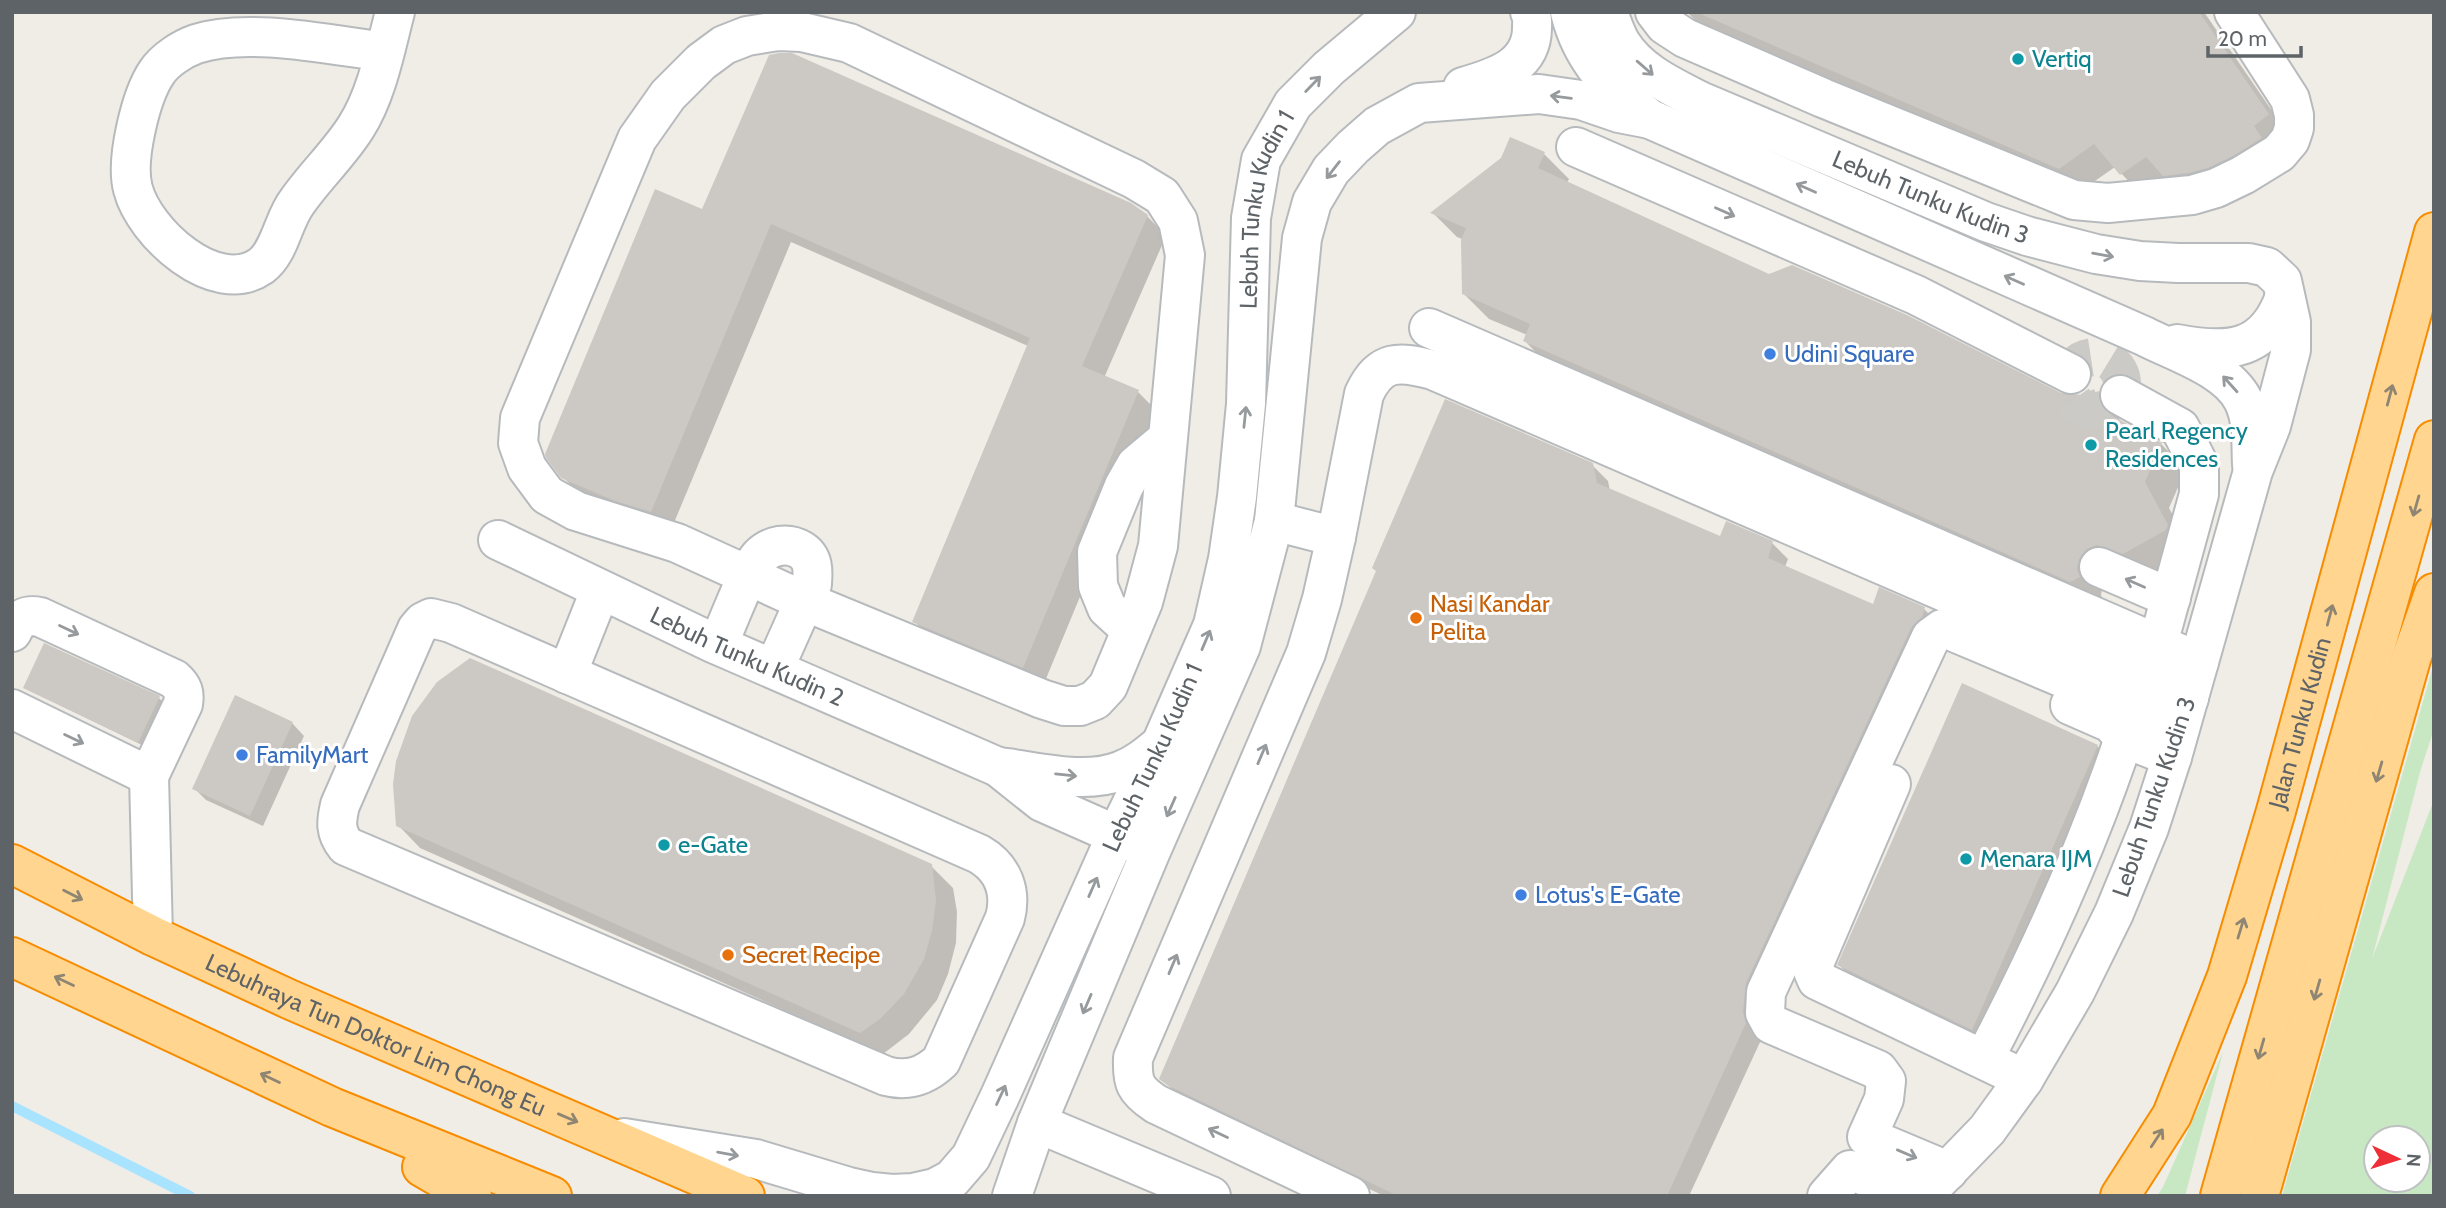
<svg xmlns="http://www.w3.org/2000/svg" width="2446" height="1208" viewBox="0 0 2446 1208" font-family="Cabin,sans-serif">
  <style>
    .green { fill: #c7e8c3; fill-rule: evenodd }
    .shadow { fill: #0003 }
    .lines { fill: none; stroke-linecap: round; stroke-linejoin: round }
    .stream { stroke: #a8e3ff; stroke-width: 10 }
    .building { fill: #ccc8c3 }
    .minor-tunnel { stroke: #cccac6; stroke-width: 38; stroke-dasharray: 38 19; stroke-linecap: butt }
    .minor-casing { stroke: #b7babd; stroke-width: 42 }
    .highway-casing { stroke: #f78c00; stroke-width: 42 }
    .minor { stroke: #fff; stroke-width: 38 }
    .highway { stroke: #ffd58f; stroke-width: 38 }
    .oneway { stroke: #969a9c }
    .oneway2 { stroke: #8e8573 }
    .culture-dot { fill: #0f9aa8; stroke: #fff; stroke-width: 2.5 }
    .shop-dot { fill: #3f7fe0; stroke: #fff; stroke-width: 2.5 }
    .food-dot { fill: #e8710a; stroke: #fff; stroke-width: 2.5 }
    .labels { text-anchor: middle; stroke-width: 6; stroke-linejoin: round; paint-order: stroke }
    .culture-label { font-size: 24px; fill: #0d838f; stroke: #fff; text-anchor: start }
    .street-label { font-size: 24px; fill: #5e6367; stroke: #fff }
    .shop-label { font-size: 24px; fill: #366cbe; stroke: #fff; text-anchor: start }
    .food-label { font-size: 24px; fill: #c56008; stroke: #fff; text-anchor: start }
  </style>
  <rect width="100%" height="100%" fill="#f0ede6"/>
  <path class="green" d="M2434,663V729L2420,772L2372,959L2434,800L2432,968L2434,980V1196H2282ZM2376,1138H2418V1180H2376Z
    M2223,1052L2185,1196H2157L2163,1187Z"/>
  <path class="shadow" d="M1687,12H2204L2290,137L2187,197L2143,196L2115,167L2082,190L1701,26Z
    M1544,154L1569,179L1567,183L1769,276L2061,395L2084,397L2094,391L2118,416L2121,423L2161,444L2186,469L2169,508L2192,551L2149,578L2103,584L2101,595L2104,602L1549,366L1525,341L1527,335L1489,319L1464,294L1462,239L1457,237L1433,213Z
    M703,211L1147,216L1166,236L1104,378L1138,392L1157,411L1043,686L933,640L914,621L1028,346L791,242L671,530L583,497L563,477Z
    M1592,465L1608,481L1610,491L1721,538L1772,543L1788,559L1785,567L1874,606L1880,590L1924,609L1940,625L1758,1029L1761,1040L1689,1196H1384L1185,1100L1161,1079Z
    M25,688L159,698L162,701L142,745Z
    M292,723L304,736L263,826L206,800L194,788Z
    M2097,746L2113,762L1988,1044L1855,981L1839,965Z
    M398,825L931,866L953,888L957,912L956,943L948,974L937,1000L909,1034L883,1054L420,848Z"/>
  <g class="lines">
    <path class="stream" d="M12,1106L190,1196"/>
  </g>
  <path class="building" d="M1696,12H2199L2269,114L2254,126L2262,138L2233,156L2208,168L2188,173L2163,176L2146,157L2120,175L2094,144L2059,169Z
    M779,53H792L1131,203L1148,215L1082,366L1139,390L1023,668L912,622L1030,338L771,224L651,512L615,501L561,478L546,458L545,454L655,189L702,209L769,55Z
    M1510,137L1545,152L1538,168L1769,274L1792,265L1907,315L2061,393L2083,395L2094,389L2101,406L2109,414L2162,443L2145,482L2168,525L2166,530L2123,554L2097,545L2087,549L2079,559L2077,569L2080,577L2070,582L1523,341L1530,324L1462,294L1461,240L1466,228L1430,213L1501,158Z
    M1445,399L1593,463L1597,483L1720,536L1726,521L1773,541L1768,558L1873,604L1879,587L1925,607L1922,617L1911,628L1746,983L1743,1012L1746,1023L1667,1196H1398L1167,1085L1159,1079L1376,571L1372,568Z
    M44,643L160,696L138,743L23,688Z
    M470,658L932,864L936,901L932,931L924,959L904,994L880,1019L860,1033L396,826L393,784L396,761L412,716L437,682Z
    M1962,683L2098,745L1972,1030L1837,965Z
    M235,695L293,722L250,816L192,789Z"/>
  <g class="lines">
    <path class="minor-tunnel" d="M2068 384a27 27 0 1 1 54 0a27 27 0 1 1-54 0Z"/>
    <defs>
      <g id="minor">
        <path d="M1570,12C1582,61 1612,90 1650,119L2144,336C2175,352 2227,368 2243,400C2253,419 2251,444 2252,465"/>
        <path id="s1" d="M1608,12C1612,22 1615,33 1621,43C1639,72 1671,86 1700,101L1986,222L2027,236L2096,254L2140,261L2178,263H2249L2267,267L2282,281L2291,322V350L2271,426L2253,471L2172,757L2149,828L2114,913L2075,992L2024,1079L1987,1130L1923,1196"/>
        <path d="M1655,12L1665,25L1685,38L1823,98L2074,200L2108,203L2192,195L2216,188L2243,175L2279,153L2290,140L2294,128V115L2290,99L2234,12"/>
        <path d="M778,31L802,32L849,43L1134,179L1162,196L1178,221L1185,255L1158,546L1143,602L1108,686L1095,700L1080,706H1064L1042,699L804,601L677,543L576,511L547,495L527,468L518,443L520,418L637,139L668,95L701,62L724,45L747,36Z"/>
        <path d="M385,52C330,45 247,27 196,44C182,49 165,60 157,72C141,95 125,160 133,189C144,232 215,298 261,266C280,252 283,220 297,202C315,176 339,154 356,127C377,94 385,50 395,12"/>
        <path d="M1463,87C1494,78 1532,67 1532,28C1532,22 1533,18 1530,12"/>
        <path d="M1576,147L1916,295L2071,374"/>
        <path d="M1429,328L2199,662"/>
        <path d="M2177,344C2229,354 2266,351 2285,296"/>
        <path d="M2120,395L2180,428L2199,465V494L2158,644"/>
        <path d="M1274,521L1336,537L1364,394C1380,359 1399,361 1433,370L2189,698"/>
        <path d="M1336,537L1322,599L1306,653L1133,1058C1132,1083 1135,1090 1156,1104L1350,1196"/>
        <path id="s2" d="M498,540L713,643L998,767L1042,802L1139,845"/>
        <path d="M2099,567L2171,598"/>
        <path d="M431,618L451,623L979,854C1003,868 1012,891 1005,918L941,1061C925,1076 908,1082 886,1076L346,846C335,832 336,822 340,805L417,629L423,622Z"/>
        <path d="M1131,630L1107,608L1098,586L1097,552L1124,486L1136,465L1167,439"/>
        <path d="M12,632C18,619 26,614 40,617L174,679C183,687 185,693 183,704L149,776"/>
        <path d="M718,645C726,627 749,566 760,556C771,545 788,542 801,550C814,558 813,571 812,584L774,669"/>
        <path d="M567,674L600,591"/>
        <path d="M2070,705L2111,723L2124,738L2172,757"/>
        <path d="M12,709L149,776L153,936"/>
        <path d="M998,767C1036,771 1083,785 1120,771C1136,765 1148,755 1161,744"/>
        <path d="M1891,784L1816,959L1813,971L1817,980L2024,1079"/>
        <path d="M1984,1059C2038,956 2087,849 2124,738"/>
        <path d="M1037,1123L1211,1196"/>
        <path id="s3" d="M624,1138L756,1159L849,1187L872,1192L892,1194L913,1193L935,1188L952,1179L971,1157L1000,1096L1116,836L1161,744L1213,625L1228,559L1237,497L1246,404L1251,218L1261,160L1293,104L1329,68L1396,12"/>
        <path d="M1948,1171L1867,1137L1884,1099L1886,1081L1878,1070L1771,1024L1765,1013L1766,992L1931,637L1942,629L1949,630L2180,727"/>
        <path d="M1012,1196L1037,1123L1151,851L1241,646L1274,521L1302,238L1312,202L1331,170L1353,147L1377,126L1419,103L1539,94L1581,100L1619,113L1650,119"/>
        <path d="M1827,1196L1850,1170L1913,1196"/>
      </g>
      <g id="highway">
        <path id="s4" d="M12,864L153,936L291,1000L745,1196"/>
        <path d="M12,957L332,1107L552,1196"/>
        <path d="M422,1167L472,1196"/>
        <path id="s5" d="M2120,1196L2172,1115L2227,976L2276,811L2434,232"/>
        <path d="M2220,1196L2434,440"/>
        <path d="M2259,1196L2411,659L2434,593"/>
      </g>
    </defs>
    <use href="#minor" class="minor-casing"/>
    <use href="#highway" class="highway-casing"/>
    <use href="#minor" class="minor"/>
    <use href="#highway" class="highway"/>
  </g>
  <defs><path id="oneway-shaft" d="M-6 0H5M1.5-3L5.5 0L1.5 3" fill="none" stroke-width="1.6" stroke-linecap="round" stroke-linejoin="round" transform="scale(1.75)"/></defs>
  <g class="oneway">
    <use href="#oneway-shaft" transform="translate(1645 68) rotate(41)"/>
    <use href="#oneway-shaft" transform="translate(1313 84) rotate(-46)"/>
    <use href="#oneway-shaft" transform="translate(1561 97) rotate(-173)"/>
    <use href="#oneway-shaft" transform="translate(1333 170) rotate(128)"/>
    <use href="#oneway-shaft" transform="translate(1806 188) rotate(-156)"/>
    <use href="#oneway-shaft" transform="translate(1725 212) rotate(24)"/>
    <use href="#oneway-shaft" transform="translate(2103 255) rotate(10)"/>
    <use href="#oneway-shaft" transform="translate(2014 280) rotate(-156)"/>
    <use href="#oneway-shaft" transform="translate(2230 384) rotate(-132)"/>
    <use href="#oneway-shaft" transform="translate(1245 417) rotate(-84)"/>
    <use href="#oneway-shaft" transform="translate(2135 583) rotate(-156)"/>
    <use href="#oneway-shaft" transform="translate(69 630) rotate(25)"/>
    <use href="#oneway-shaft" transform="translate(1206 640) rotate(-67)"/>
    <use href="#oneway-shaft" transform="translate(74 739) rotate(26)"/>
    <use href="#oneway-shaft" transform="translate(1262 754) rotate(-67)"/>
    <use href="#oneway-shaft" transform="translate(1066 775) rotate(6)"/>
    <use href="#oneway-shaft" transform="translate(1171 807) rotate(114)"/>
    <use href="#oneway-shaft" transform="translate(1093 887) rotate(-66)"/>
    <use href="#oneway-shaft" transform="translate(1173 964) rotate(-67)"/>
    <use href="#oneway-shaft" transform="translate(1087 1004) rotate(113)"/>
    <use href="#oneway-shaft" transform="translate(1001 1095) rotate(-65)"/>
    <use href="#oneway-shaft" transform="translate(1218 1133) rotate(-155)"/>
    <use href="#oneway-shaft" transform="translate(728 1154) rotate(10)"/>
    <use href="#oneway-shaft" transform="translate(1907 1154) rotate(23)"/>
  </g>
  <g class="oneway2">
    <use href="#oneway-shaft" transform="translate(2390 395) rotate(-75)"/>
    <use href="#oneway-shaft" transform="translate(2416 506) rotate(106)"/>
    <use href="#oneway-shaft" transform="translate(2330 615) rotate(-75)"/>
    <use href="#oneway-shaft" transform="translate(2379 772) rotate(106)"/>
    <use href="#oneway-shaft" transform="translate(73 895) rotate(27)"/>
    <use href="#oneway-shaft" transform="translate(2241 928) rotate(-73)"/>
    <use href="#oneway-shaft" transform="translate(64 981) rotate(-155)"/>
    <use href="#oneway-shaft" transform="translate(2317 990) rotate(106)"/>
    <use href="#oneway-shaft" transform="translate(2261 1049) rotate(106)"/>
    <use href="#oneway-shaft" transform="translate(270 1078) rotate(-155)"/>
    <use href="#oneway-shaft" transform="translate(568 1118) rotate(23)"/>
    <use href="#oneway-shaft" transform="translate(2157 1138) rotate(-57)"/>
  </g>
  <g class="culture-dot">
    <circle cx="2018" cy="59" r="7"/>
    <circle cx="2091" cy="445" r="7"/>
    <circle cx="664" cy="845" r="7"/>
    <circle cx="1966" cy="859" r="7"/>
  </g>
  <g class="shop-dot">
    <circle cx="1770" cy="354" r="7"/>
    <circle cx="242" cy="755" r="7"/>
    <circle cx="1521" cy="895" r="7"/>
  </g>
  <g class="food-dot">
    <circle cx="1416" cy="618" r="7"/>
    <circle cx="728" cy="955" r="7"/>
  </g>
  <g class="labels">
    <g class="culture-label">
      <text x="2032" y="67">Vertiq</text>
      <text x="2105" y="439">Pearl Regency<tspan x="2105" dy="28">Residences</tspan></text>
      <text x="678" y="853">e-Gate</text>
      <text x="1980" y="867">Menara IJM</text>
    </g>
    <g class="street-label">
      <text dy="8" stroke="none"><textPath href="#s1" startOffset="383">Lebuh Tunku Kudin 3</textPath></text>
      <text dy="8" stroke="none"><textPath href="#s3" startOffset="1372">Lebuh Tunku Kudin 1</textPath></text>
      <text dy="8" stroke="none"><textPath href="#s2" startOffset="275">Lebuh Tunku Kudin 2</textPath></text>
      <text dy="8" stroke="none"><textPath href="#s5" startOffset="509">Jalan Tunku Kudin</textPath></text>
      <text dy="8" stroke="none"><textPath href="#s3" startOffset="805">Lebuh Tunku Kudin 1</textPath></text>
      <text transform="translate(2154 797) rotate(-71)" y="8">Lebuh Tunku Kudin 3</text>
      <text dy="8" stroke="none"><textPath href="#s4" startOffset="402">Lebuhraya Tun Doktor Lim Chong Eu</textPath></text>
    </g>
    <g class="shop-label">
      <text x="1784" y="362">Udini Square</text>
      <text x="256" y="763">FamilyMart</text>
      <text x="1535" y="903">Lotus's E-Gate</text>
    </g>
    <g class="food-label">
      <text x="1430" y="612">Nasi Kandar<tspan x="1430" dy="28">Pelita</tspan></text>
      <text x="742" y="963">Secret Recipe</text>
    </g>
  </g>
  <rect width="2446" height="1208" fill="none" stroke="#5e6367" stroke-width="28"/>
  <g transform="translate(2397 1159) rotate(94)"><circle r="33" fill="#ffffff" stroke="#bfc1c2" stroke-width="2"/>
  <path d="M0-5L12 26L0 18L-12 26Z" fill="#ee2f37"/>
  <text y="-10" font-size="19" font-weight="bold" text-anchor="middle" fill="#5e6367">N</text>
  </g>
  <path d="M2208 46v10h93v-10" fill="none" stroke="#5e6367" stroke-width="3.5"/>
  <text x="2218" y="46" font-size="21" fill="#5e6367" stroke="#ffffff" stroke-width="5" paint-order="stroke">20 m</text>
</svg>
